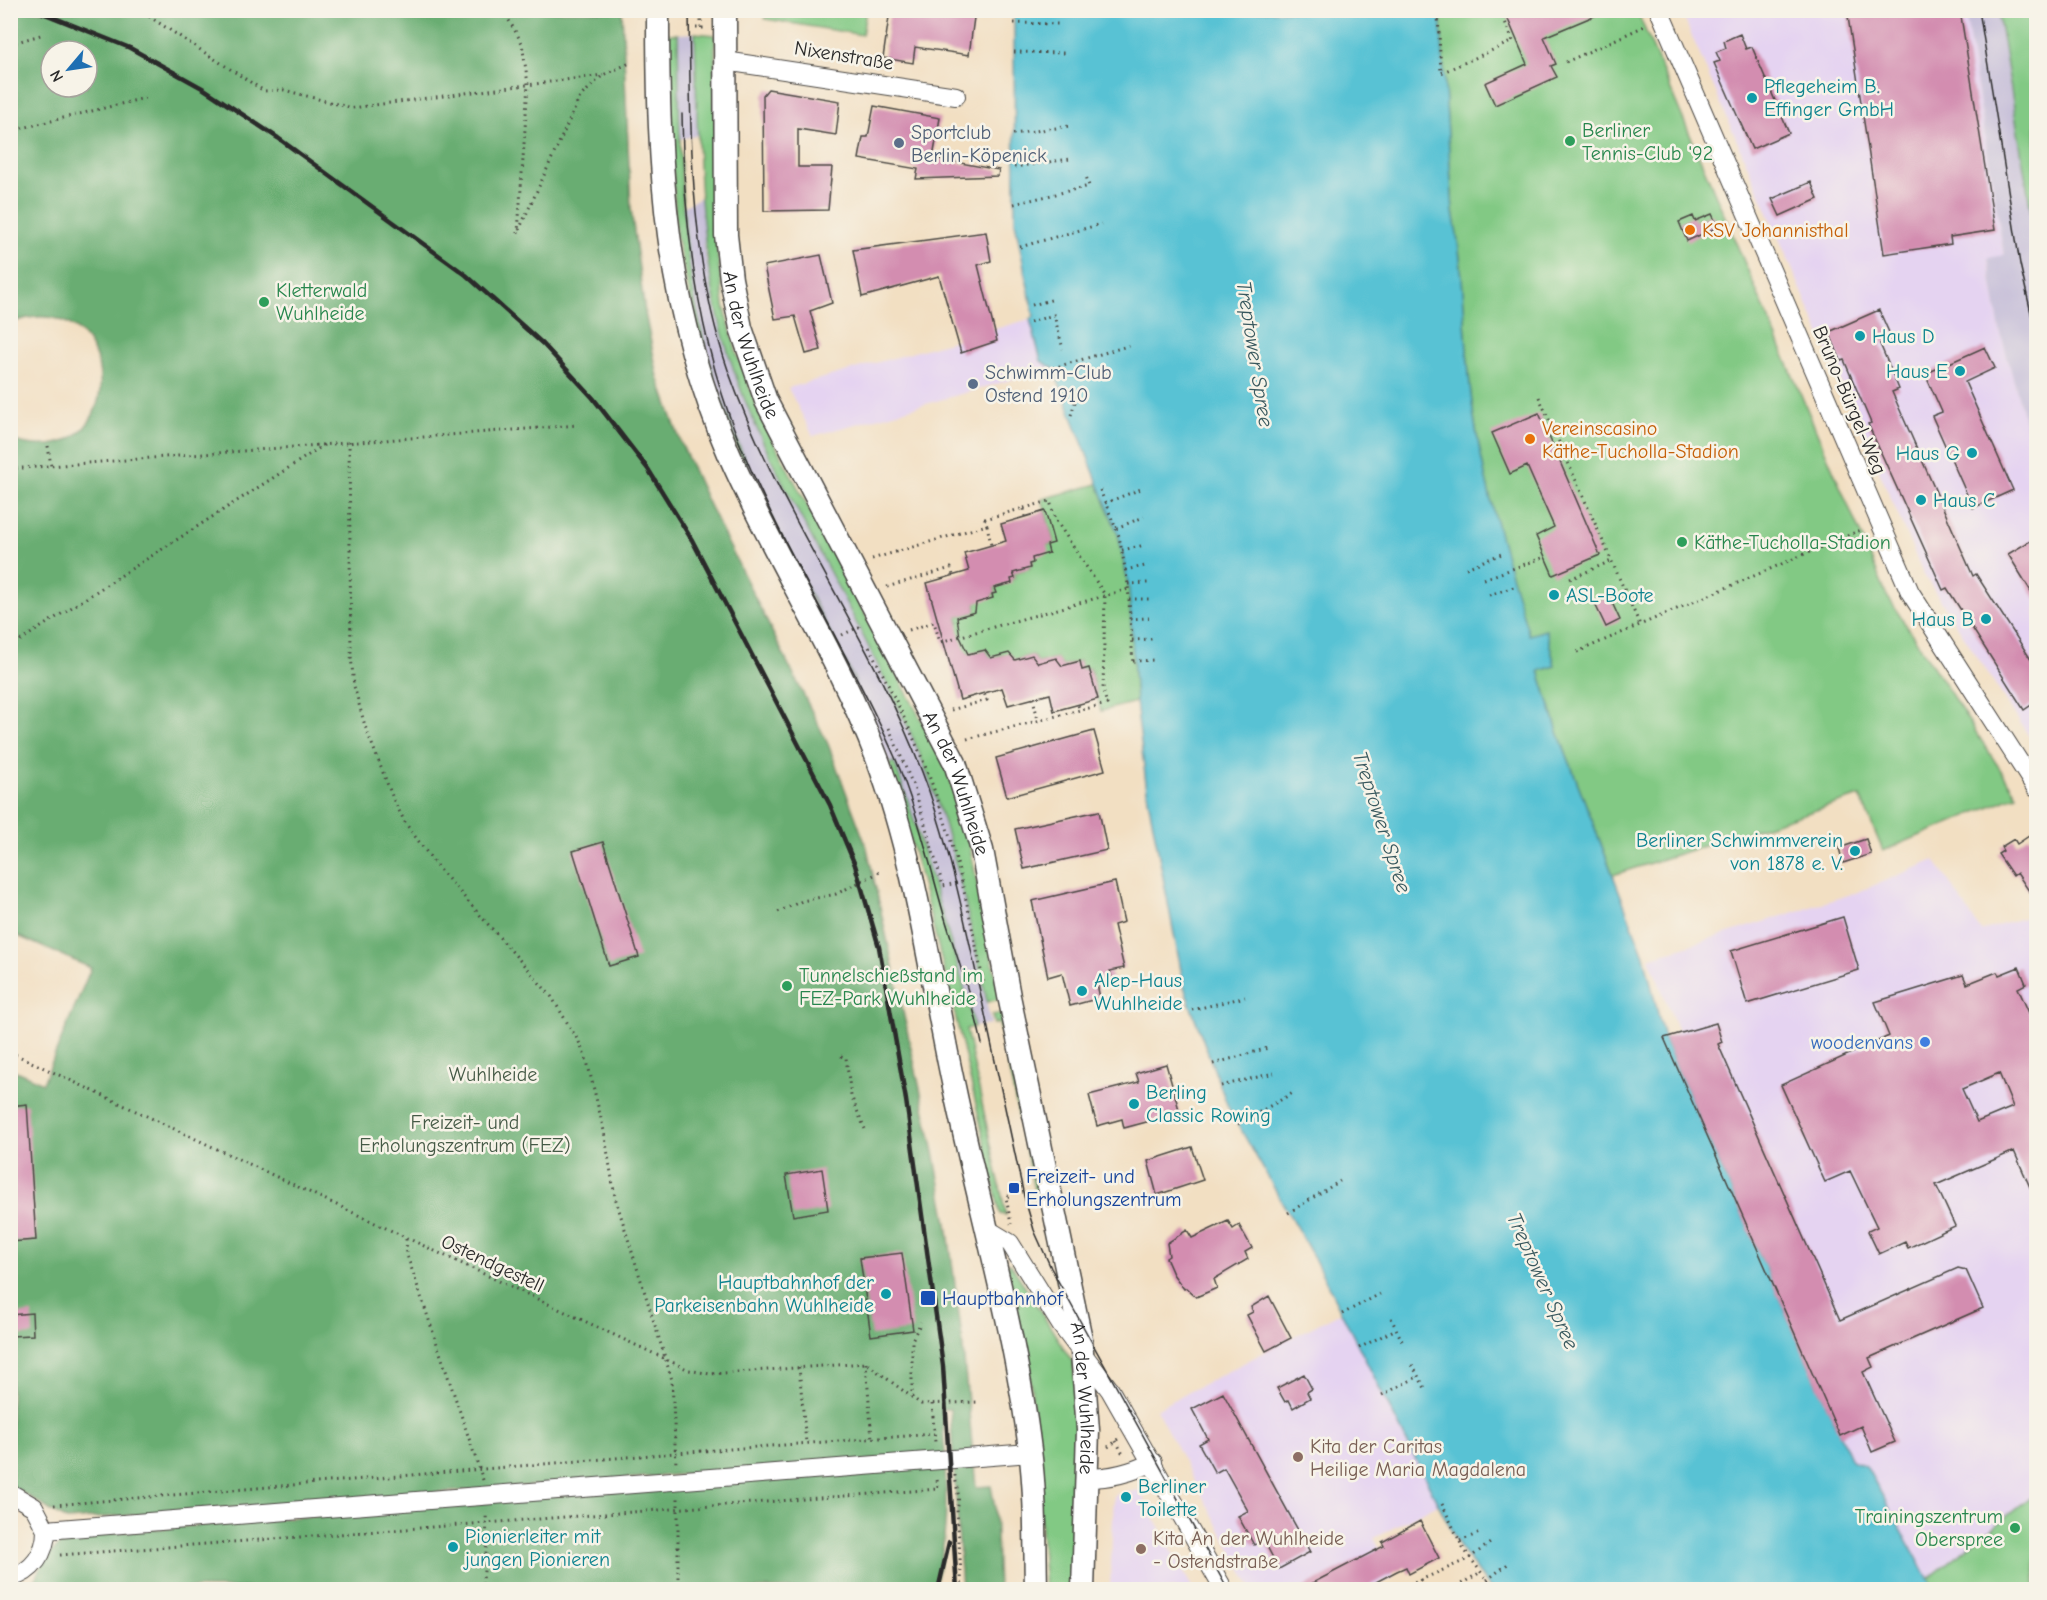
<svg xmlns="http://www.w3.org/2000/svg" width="2047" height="1600" viewBox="0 0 2047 1600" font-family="'Comic Neue',sans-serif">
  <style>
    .built { fill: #e5d3f1 }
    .industrial { fill: #c7c0d9 }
    .green { fill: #82c984; stroke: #567a58; stroke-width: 1.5 }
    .forest { fill: #69ad72; stroke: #4a6c4e; stroke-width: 1.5; fill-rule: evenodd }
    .water { fill: #58c2d4; stroke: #427680; stroke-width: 1.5 }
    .building { fill: #d38db0; fill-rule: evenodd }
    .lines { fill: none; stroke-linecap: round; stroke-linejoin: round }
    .minor-casing { stroke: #494642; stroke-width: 20 }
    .major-casing { stroke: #494642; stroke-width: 25 }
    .path { stroke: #494642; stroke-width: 3; stroke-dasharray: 1.5 4.5; stroke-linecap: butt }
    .minor { stroke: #fff; stroke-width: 18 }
    .major { stroke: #fff; stroke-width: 22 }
    .tram { stroke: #2b2b2b; stroke-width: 1.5 }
    .rail { stroke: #2b2b2b; stroke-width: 4.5 }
    .culture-dot { fill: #0f9aa8; stroke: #f7f3e8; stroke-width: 2 }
    .leisure-dot { fill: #2e9e5b; stroke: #f7f3e8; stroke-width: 2 }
    .service-dot { fill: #5c6f8a; stroke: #f7f3e8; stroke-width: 2 }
    .food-dot { fill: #e8710a; stroke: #f7f3e8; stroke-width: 2 }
    .shop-dot { fill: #3f7fe0; stroke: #f7f3e8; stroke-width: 2 }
    .transit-dot { fill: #1a4fb4; stroke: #f7f3e8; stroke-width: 2 }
    .education-dot { fill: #8d6e63; stroke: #f7f3e8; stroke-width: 2 }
    .labels { text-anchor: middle; stroke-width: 5; stroke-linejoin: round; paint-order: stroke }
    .street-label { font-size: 20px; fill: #2b2b2b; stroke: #f7f3e8 }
    .culture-label { font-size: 20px; fill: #0d838f; stroke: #f7f3e8; text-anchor: start }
    .leisure-label { font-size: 20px; fill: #27864d; stroke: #f7f3e8; text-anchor: start }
    .service-label { font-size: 20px; fill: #4e5e75; stroke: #f7f3e8; text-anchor: start }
    .food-label { font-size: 20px; fill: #c56008; stroke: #f7f3e8; text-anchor: start }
    .shop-label { font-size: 20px; fill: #366cbe; stroke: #f7f3e8; text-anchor: end }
    .park-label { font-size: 20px; fill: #455a46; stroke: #f7f3e8 }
    .transit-label { font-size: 20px; fill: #164399; stroke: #f7f3e8; text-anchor: start }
    .education-label { font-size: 20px; fill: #785e54; stroke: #f7f3e8; text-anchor: start }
    .water-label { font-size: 21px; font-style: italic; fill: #38585e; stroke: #f7f3e8 }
  </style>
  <rect width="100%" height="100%" fill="#f7f3e8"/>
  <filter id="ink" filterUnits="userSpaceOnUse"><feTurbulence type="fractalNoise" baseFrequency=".0167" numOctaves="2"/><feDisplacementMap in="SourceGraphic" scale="12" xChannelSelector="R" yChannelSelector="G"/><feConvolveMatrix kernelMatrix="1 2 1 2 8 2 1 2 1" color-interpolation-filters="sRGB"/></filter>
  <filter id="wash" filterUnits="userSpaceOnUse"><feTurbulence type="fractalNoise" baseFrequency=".008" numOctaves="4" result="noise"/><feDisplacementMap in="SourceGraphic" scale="24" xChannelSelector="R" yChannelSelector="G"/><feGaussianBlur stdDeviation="1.35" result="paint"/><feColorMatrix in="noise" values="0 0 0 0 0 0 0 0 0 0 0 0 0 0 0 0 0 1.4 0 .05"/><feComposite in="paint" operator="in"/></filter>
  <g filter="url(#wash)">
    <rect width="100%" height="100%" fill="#f2dfc2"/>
    <path class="built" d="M1681,11H1965L2004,256L1988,259L2000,330L2028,432L2036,451V747L1924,575Z
      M1030,319L1041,361L1053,368L813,436L788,388Z
      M1935,860L1981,931L2036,914V1493L1928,1579L1866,1466L1851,1460L1664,1038L1678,1031L1649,958L1858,892Z
      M1341,1312L1438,1504L1374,1538L1394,1577L1370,1589H1252L1156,1409Z
      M1139,1490L1146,1503L1193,1589H1110L1114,1495Z"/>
    <path class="industrial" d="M1965,11H1998L2036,241V451L2028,432L2000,330L1988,258L2004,255Z
      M695,33L698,135L680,139L678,34Z
      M701,197L705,252L715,307L738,384L774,466L857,623L909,728L937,801L963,892L991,1024L974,1027L917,827L894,763L889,764L750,474L726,414L698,320L685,236L683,207Z"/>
    <path class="green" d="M766,11V10L866,11L862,35L765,19Z
      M1440,11H1637L1887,596L2017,795L1883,851L1860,796L1613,875L1558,732L1539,671L1555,666L1546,630L1529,636C1508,566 1487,497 1475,424C1463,354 1467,282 1453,212Z
      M1998,11H2036V241Z
      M695,33L715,35V233L724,305L737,354L761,418L944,763L964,817L1000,999L987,1002C967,909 948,812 907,725C878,663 846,602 814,542C782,481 749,421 729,355C696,251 698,141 695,33Z
      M667,34H678C680,130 678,226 699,320C727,450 797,566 856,683L752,485L708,376L676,235Z
      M1098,484L1119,537L1129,589L1136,702L1101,711L1090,668L1082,670L1080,661L1062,666L1056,658L1038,663L1032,655L1015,660L1009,653L991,658L985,650L968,654L966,650H962L955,624L959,622L957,617L975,612L976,603L996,593L994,588L1015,578L1013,573L1030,568L1029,564L1033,563L1032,558L1047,545L1054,543L1042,499Z
      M894,762L909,804L967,997L974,1027L966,1029L1006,1215L1000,1214C968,1062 932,913 889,764Z
      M1003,1013L1045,1207L1042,1208L1040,1199H1036L999,1023L994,1024L992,1015Z
      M1010,1263L1073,1363L1078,1409L1073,1589H1045L1031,1384L1007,1266Z
      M2036,1493V1589H1934L1928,1579Z"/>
    <path class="forest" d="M11,11H622L631,209L645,313L658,377L681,443L709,505L828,744L867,848L935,1157L947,1223L962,1338L976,1487L991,1486L995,1507L998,1589H962L950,1409H942L945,1455L67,1520C46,1510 31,1495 11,1487V1069L43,1083L91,968L11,933V440C136,479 124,280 11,323ZM51,51H87V87H51Z
      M945,1463C947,1507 947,1547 933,1589L33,1588C38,1564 51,1548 73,1536Z"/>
    <path class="water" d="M1014,11H1440L1453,212C1467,282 1463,354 1475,424C1487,496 1508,566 1529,635L1546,630L1555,666L1539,671L1558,732L1644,956L1664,1038L1851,1460L1866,1466L1934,1589H1491L1461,1549L1314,1258L1228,1107L1192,1010L1184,986L1148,799L1136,702L1129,589L1119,537L1053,368L1041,361L1030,319L1034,317L1015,222Z"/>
    <g id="blocks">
      <path class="building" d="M890,10H975L969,55L915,47L913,63L883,58Z
        M1504,10L1606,11L1544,37L1556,64L1551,66L1557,77L1495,105L1485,83L1527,64Z
        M1847,10H1960L1995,230L1950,237L1951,244L1884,254Z
        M1740,34L1746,49L1752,47L1789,133L1752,149L1714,63L1720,61L1716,52L1726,48L1724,41Z
        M768,89L840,101L836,135L798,129V167H832L828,210L764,211L763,95Z
        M874,106L940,118L933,158L999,170L998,176L916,179L918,169L859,159L863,137H868Z
        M1811,182L1818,199L1780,216L1772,199Z
        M1712,214L1718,227L1687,241L1679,222L1693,216L1695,221Z
        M986,232L991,261L978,265L997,341L961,353L939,276L862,297L853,250Z
        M821,255L832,303L810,311L821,350L806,354L795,316L775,319L764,266Z
        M1879,310L1892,339L1880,344L1899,389L1892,392L1973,576L1976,574L2037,669V701L2024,710L1947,588L1943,590L1868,424L1871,423L1844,360L1841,361L1829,332Z
        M1985,347L1995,368L1965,382L2013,490L1973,508L1932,416L1942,412L1925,374Z
        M1539,413L1600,555L1553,575L1536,536L1554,527L1527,466L1510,474L1492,433Z
        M1045,511L1054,543L1047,545L1049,553L1032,558L1033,563L1029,564L1030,568L1013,573L1015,578L1011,579L1012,583L994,588L996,593L992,594L993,598L976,603L975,612L957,617L960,637L968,654L985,650L991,658L1009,653L1015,660L1032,655L1038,663L1056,658L1062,666L1080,661L1082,670L1089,668L1098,699L1054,711L1050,694L1008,705L1002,688L960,700L927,583L969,571L964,553L1006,541L1001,524Z
        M2037,537V601L2008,554Z
        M1609,596L1620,620L1606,627L1594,602Z
        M1094,731L1105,770L1007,797L996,758Z
        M1099,811L1107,850L1024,869L1015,829Z
        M2029,836L2037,848V903L2017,873L2013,876L1998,854L2003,851L2001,847L2014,839L2017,844Z
        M1866,839L1871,854L1843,863L1839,848Z
        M603,842L639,957L609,966L573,851Z
        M1115,882L1124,922L1114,925L1124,968L1110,971L1112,980L1097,984L1100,998L1070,1006L1062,973L1048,977L1032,901Z
        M1843,917L1859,970L1747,1004L1731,951Z
        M2019,967L2026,984L2018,988L2037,1031V1203L2014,1151L1936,1185L1955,1226L1908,1248L1905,1242L1879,1254L1868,1231L1877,1227L1850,1171L1825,1182L1781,1085L1889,1036L1875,1002L1963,975L1967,984L1997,972L1999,975ZM1999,1073L2013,1107L1977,1122L1962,1089Z
        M1716,1023L1722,1042L1718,1044L1840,1320L1958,1268L1966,1270L1983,1308L1869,1358L1873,1367L1863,1372L1895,1442L1872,1452L1861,1426L1840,1436L1664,1038Z
        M1166,1064L1180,1113L1124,1128L1122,1119L1097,1126L1089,1095L1139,1082L1136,1073Z
        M27,1104L36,1240L10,1242V1106Z
        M1192,1147L1203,1180L1157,1195L1148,1161Z
        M822,1169L828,1210L793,1216L786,1175Z
        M1228,1221L1233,1229L1239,1225L1252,1248L1245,1252L1248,1259L1214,1279L1217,1288L1196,1297L1186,1288L1184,1289L1173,1274L1166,1258L1169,1256L1167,1243L1187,1230L1192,1238Z
        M902,1253L913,1330L871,1336L860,1258Z
        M1269,1296L1291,1338L1266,1351L1247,1315L1253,1312L1251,1307Z
        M32,1313L33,1335L10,1336V1315Z
        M1304,1374L1312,1389L1307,1392L1310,1398L1293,1408L1289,1400L1285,1402L1277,1388Z
        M1223,1393L1310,1552L1279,1569L1263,1539L1254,1545L1238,1516L1248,1511L1224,1468L1215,1473L1199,1444L1208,1439L1192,1409Z
        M1420,1521L1439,1558L1409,1574L1406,1567L1397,1571L1361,1590H1299L1384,1546L1382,1542Z"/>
    </g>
  </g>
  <g filter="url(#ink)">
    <use href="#blocks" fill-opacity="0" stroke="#494642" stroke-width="1.5"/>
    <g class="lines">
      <defs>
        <path id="minor" d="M1659,10L1910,592L2036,788
          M725,61L956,96
          M985,1228L1010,1243L1061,1325L1110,1390L1224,1590
          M1087,1478C1111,1478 1131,1473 1153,1462
          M10,1493L34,1507L46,1530L1030,1453
          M10,1578C33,1572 46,1553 46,1530"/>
        <g id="major">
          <path d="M658,10C658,171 664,304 729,454C774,558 837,653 877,758C917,865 930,976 954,1087C979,1207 1015,1327 1030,1450C1036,1496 1035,1543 1036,1590"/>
          <path id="s1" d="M725,10L726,235L731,279L741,328L766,401L955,763L982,850L1009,996L1081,1339L1088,1430L1083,1590"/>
        </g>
      </defs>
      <use href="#minor" class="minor-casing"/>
      <use href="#major" class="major-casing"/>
      <path class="path" d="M139,10L264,91L284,90L352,108L603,75
        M503,10L522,43L528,84L518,233
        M1450,10L1438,15L1441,73L1513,41L1500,10
        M1014,23L1059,24
        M696,28H705
        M701,28V10
        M10,44L44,34
        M1014,52L1066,53
        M1566,62L1647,25
        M10,131L145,98
        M1013,134L1070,126
        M1014,167L1070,159
        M1014,204L1089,186L1086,176
        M519,230L580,97L603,75L630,63
        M1020,247L1101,224
        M1032,305L1051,300
        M1030,322L1054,315L1063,349
        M1053,368L1131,345
        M1539,397L1640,625
        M1071,415L1075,402
        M349,441L351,656L354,686L365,726L394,801L406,824L436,865L551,996L579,1042L587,1061L604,1131L615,1197L672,1380L676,1465
        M48,446L51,466
        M10,469L578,425
        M1100,490L1119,536L1128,584L1133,665
        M1105,503L1141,489
        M1024,508L1050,501L1055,519L1105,595L1103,690L1107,704L1080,710
        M987,525L985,519L1024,508L1025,517
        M1116,528L1144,517
        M1122,550L1145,545
        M872,559L987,525L991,545
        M1466,568L1504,553
        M1125,570L1145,566
        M1484,579L1545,557
        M1570,579L1611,561
        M1128,584L1148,583
        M887,587L951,568L953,575
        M1489,595L1514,587
        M1129,599H1149
        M1130,619L1149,618
        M909,630L934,622L940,642L1129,589
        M842,635L859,627L861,630
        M1132,640L1152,639
        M10,647L324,445
        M869,647C894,696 919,745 937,798C959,859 971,922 984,985
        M1577,652L1863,529
        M1133,661L1155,660
        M1033,698L1038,720
        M951,710L987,700L984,693
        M889,728L915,790L943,886L962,882
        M967,739L1080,710L1078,705
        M778,912L802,901L836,894L882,871
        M1192,1010L1245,997
        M10,1052L689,1370L710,1374L866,1363L921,1404L979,1402
        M841,1056L846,1058L851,1096L865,1129
        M1213,1064L1268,1048
        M1221,1086L1274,1073
        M1238,1124L1293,1093
        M1009,1196L1006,1197L1011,1224
        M1288,1213L1340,1181
        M406,1239L407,1255L483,1480
        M1342,1314L1380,1294
        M1391,1318L1403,1343
        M1359,1348L1396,1329
        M866,1363L872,1439
        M1412,1365L1425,1388
        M799,1367L806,1443
        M1382,1395L1419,1376
        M912,1398V1340L921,1322
        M932,1404L935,1442
        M1116,1441L1124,1456
        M1108,1447L1119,1439
        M955,1475C956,1487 961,1498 957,1509L962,1590
        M1442,1504L1463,1548L1492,1587
        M54,1505L675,1453L934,1434
        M1460,1541L1482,1532
        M60,1555L938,1489L937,1479
        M1420,1579L1425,1590
        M1487,1580L1509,1563
        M482,1590L487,1542L486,1513
        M678,1590V1498
        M1398,1590L1468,1559L1493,1541
        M1451,1590L1481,1572"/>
      <use href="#minor" class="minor"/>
      <use href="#major" class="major"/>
      <path class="tram" d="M689,10C691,131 688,254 728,370C779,516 876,642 928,788C950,851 964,917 978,982C993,1053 1009,1125 1024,1196L1034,1230L1051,1268L1228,1590
        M1979,10L2020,264L2036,335
        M682,114C683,224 697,335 738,439C782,548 846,647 894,755C916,806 929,862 944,915C957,958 973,1000 982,1044"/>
      <path class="rail" d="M35,10L130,48L204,89L278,138L466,275L543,344L593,398L648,469L692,540L830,805L855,865L879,947L906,1100L943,1366L957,1590
        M938,1590L949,1542"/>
    </g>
  </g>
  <g class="culture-dot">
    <circle cx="1752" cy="98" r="6"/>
    <circle cx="1860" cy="336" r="6"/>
    <circle cx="1960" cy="371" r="6"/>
    <circle cx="1972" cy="453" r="6"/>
    <circle cx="1921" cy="500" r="6"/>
    <circle cx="1554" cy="595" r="6"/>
    <circle cx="1986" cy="619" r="6"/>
    <circle cx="1855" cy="851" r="6"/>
    <circle cx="1082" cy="991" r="6"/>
    <circle cx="1134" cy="1104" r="6"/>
    <circle cx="886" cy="1294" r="6"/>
    <circle cx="1126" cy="1497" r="6"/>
    <circle cx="453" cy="1547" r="6"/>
  </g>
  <g class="leisure-dot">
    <circle cx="1570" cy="141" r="6"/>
    <circle cx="264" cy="302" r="6"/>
    <circle cx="1682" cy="542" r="6"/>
    <circle cx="787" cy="986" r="6"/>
    <circle cx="2015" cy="1528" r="6"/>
  </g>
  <g class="service-dot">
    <circle cx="899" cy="143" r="6"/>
    <circle cx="973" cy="384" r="6"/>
  </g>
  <g class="food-dot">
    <circle cx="1690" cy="230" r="6"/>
    <circle cx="1530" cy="439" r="6"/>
  </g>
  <circle class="shop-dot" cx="1925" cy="1042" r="6"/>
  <g class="transit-dot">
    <rect x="1008" y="1182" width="12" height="12" rx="3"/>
    <rect x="920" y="1290" width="16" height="16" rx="3"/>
  </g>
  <g class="education-dot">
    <circle cx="1298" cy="1457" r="6"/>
    <circle cx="1141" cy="1549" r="6"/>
  </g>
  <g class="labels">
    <g class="street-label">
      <text transform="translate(844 55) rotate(9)" y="7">Nixenstraße</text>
      <text dy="7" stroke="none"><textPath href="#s1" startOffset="338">An der Wuhlheide</textPath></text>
      <text transform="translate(1850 400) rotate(67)" y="7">Bruno-Bürgel-Weg</text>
      <text dy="7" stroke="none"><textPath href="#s1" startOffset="824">An der Wuhlheide</textPath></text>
      <text transform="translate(493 1263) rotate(25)" y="7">Ostendgestell</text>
      <text dy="7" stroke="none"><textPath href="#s1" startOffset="1454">An der Wuhlheide</textPath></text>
    </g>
    <g class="culture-label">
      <text x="1764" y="93">Pflegeheim B.<tspan x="1764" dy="23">Effinger GmbH</tspan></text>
      <text x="1872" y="343">Haus D</text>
      <text x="1948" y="378" text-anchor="end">Haus E</text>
      <text x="1960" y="460" text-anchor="end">Haus G</text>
      <text x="1933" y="507">Haus C</text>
      <text x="1566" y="602">ASL-Boote</text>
      <text x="1974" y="626" text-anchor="end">Haus B</text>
      <text x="1843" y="847" text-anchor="end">Berliner Schwimmverein<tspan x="1843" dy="23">von 1878 e. V.</tspan></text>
      <text x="1094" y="987">Alep-Haus<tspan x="1094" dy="23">Wuhlheide</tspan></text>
      <text x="1146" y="1099">Berling<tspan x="1146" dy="23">Classic Rowing</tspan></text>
      <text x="874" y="1289" text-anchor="end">Hauptbahnhof der<tspan x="874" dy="23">Parkeisenbahn Wuhlheide</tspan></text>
      <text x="1138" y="1493">Berliner<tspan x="1138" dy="23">Toilette</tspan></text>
      <text x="465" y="1543">Pionierleiter mit<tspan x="465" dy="23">jungen Pionieren</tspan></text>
    </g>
    <g class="leisure-label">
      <text x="1582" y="137">Berliner<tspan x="1582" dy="23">Tennis-Club '92</tspan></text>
      <text x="276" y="297">Kletterwald<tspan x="276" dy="23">Wuhlheide</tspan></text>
      <text x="1694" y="549">Käthe-Tucholla-Stadion</text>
      <text x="799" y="982">Tunnelschießstand im<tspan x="799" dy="23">FEZ-Park Wuhlheide</tspan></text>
      <text x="2003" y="1523" text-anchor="end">Trainingszentrum<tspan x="2003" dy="23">Oberspree</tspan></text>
    </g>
    <g class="service-label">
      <text x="911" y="139">Sportclub<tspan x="911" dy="23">Berlin-Köpenick</tspan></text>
      <text x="985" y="379">Schwimm-Club<tspan x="985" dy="23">Ostend 1910</tspan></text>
    </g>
    <g class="food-label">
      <text x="1702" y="237">KSV Johannisthal</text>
      <text x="1542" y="435">Vereinscasino<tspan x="1542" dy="23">Käthe-Tucholla-Stadion</tspan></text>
    </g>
    <g class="shop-label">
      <text x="1913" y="1049">woodenvans</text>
    </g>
    <g class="park-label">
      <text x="493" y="1081">Wuhlheide</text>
      <text x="465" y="1129">Freizeit- und<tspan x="465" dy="23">Erholungszentrum (FEZ)</tspan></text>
    </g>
    <g class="transit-label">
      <text x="1026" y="1183">Freizeit- und<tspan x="1026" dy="23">Erholungszentrum</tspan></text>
      <text x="942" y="1305">Hauptbahnhof</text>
    </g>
    <g class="education-label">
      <text x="1310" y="1453">Kita der Caritas<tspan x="1310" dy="23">Heilige Maria Magdalena</tspan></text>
      <text x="1153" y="1545">Kita An der Wuhlheide<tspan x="1153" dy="23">- Ostendstraße</tspan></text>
    </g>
    <g class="water-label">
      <text transform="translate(1255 354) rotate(81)" y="7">Treptower Spree</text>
      <text transform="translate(1382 822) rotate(72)" y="7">Treptower Spree</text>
      <text transform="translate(1543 1281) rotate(66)" y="7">Treptower Spree</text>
    </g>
  </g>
  <rect width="2047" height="1600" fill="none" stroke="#f7f3e8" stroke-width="36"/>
  <g transform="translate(69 69) rotate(241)"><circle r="28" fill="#f7f3e8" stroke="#a5a39c" stroke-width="1.5"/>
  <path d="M0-4.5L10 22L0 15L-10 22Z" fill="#1f6fb2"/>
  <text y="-9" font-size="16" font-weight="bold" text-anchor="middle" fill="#2b2b2b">N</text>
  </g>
</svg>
